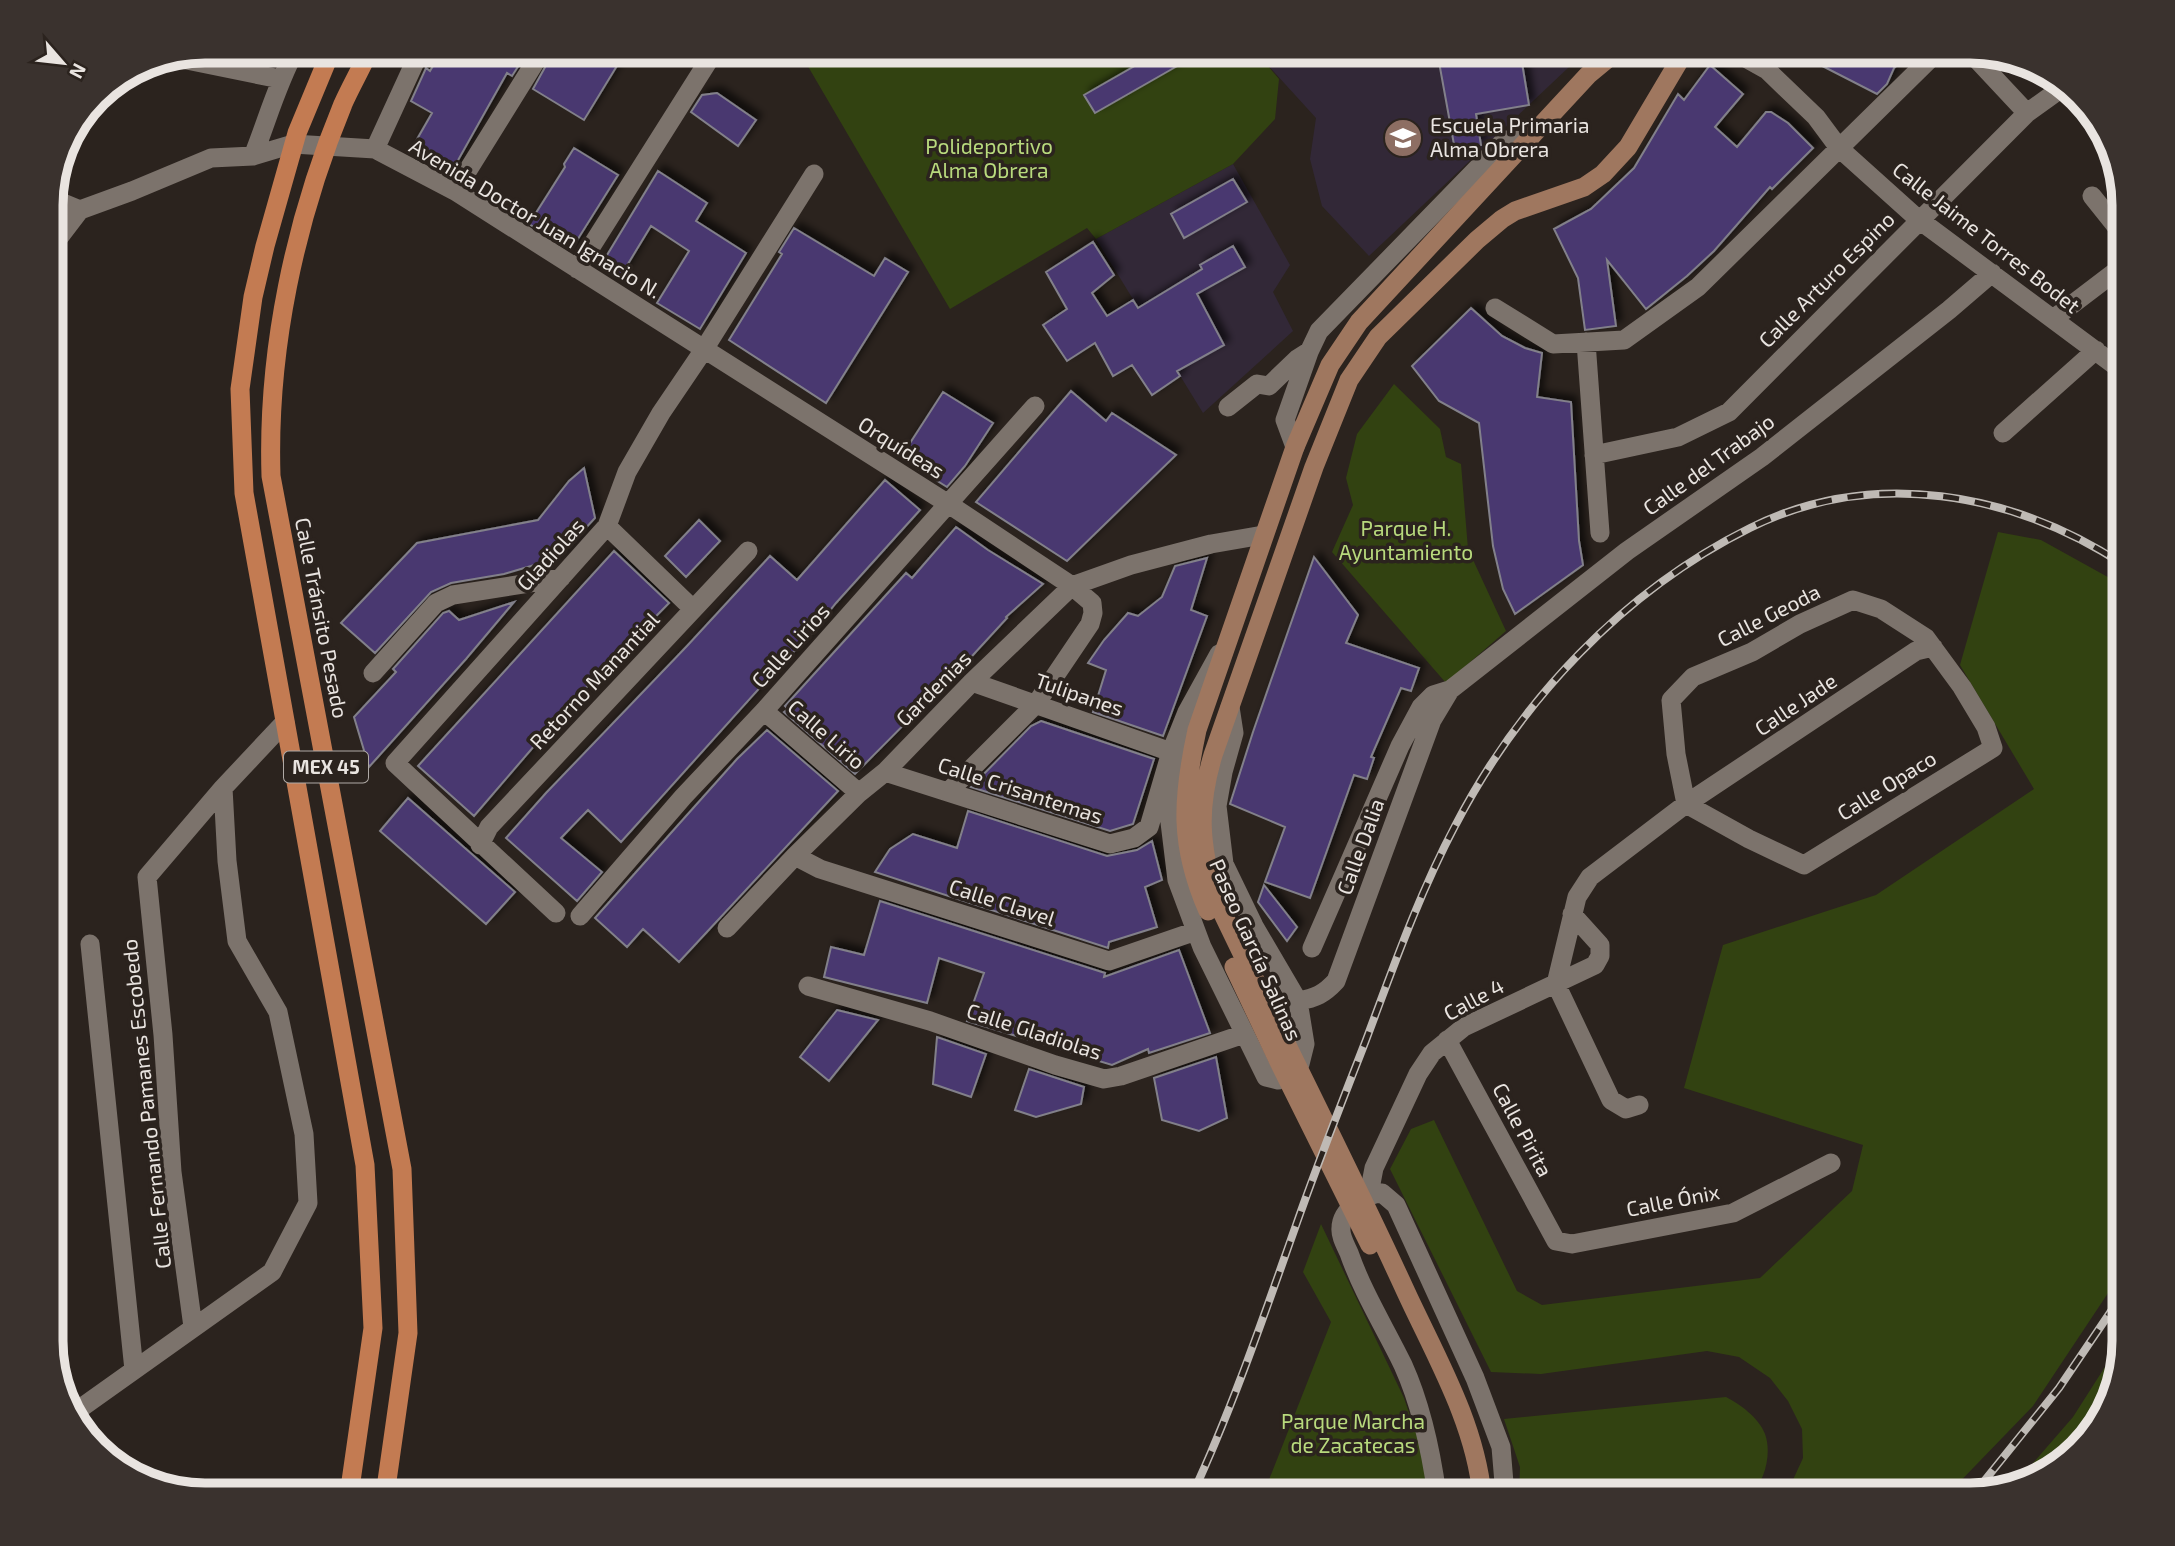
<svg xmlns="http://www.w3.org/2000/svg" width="2175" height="1546" viewBox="0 0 2175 1546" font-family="'Exo 2',sans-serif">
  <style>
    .education { fill: #322837 }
    .green { fill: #324211 }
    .building { fill: #483770; stroke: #82808a; stroke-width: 2; filter: url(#shadow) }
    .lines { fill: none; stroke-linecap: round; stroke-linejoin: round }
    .minor { stroke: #7c736c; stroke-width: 19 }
    .secondary { stroke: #9f775f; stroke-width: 19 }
    .primary { stroke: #c37b52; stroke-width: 19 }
    .rail-casing { stroke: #bfbab5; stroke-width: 8 }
    .rail { stroke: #2b231e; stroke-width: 5; stroke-dasharray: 16; stroke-linecap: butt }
    .labels { text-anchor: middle; stroke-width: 7; stroke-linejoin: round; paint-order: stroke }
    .shield { fill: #2b231e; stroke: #b0aaa6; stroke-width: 2 }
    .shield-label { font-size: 19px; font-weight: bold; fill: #e9e4e0 }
    .poi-label { font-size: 21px; fill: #e9e4e0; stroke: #2b231e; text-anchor: start }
    .park-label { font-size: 21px; fill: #b8da7d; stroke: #2b231e }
    .street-label { font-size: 21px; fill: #e9e4e0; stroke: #2b231e }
    .rim { fill: none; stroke: #e9e4e0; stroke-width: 9 }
  </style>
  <defs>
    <filter id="shadow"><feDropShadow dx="5.5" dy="-5.5" stdDeviation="3.5" flood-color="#0009"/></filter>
  </defs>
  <rect width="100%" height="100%" fill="#2b231e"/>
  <path class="education" d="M1255,51H1586L1369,256L1322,206L1310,159L1316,118Z
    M1233,164L1290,265L1273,292L1293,331L1203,413L1096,239Z"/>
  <path class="green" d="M828,51H1255L1279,79L1275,119L1233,164L1096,239L1087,228L950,309L806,63Z
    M1394,384L1440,429L1446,457L1461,464L1468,549L1506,631L1446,683L1332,552L1353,505L1346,478L1357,434Z
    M1998,532L2041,540L2124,586V1269L2033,1406L1947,1495H1786L1803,1458L1802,1429L1788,1401L1770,1378L1739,1357L1707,1351L1541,1374L1491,1372L1390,1169L1411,1129L1434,1120L1517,1291L1542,1305L1760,1278L1852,1191L1863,1145L1684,1088L1723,945L1876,895L2034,789L1960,665Z
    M1321,1224L1404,1398L1423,1454L1430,1495H1263L1331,1322L1303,1272Z
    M2124,1337L2093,1435L2039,1479L2014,1485L2073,1417Z
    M1726,1397C1740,1404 1759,1418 1765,1434C1772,1453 1765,1481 1751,1495H1519L1520,1467L1504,1419Z"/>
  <path class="building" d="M442,51H528L512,76L507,73L452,171L412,148L432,113L411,101L426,68L430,71Z
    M554,51H626L584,120L533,89Z
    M1161,51H1171L1179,65L1095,113L1084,95Z
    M1437,51H1520L1529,105L1476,114L1481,145L1455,150Z
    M1793,51H1912L1894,68L1887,84L1877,94Z
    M1710,65L1743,94L1715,127L1737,147L1766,112H1771L1788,123L1813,148L1772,189L1770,187L1714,251L1687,276L1646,309L1607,260L1616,326L1585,330L1578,278L1554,229L1591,209L1634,168L1678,94L1684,100Z
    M717,93L756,120L738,146L691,112L702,95Z
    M574,148L618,175L571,250L529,224L565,167L564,164Z
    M658,171L707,203L696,221L746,253L700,329L657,303L689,251L651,226L620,277L601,265Z
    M1233,179L1247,202L1184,238L1171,214Z
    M794,228L874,276L885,258L908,272L826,403L729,340L782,254L779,252Z
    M1093,242L1114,275L1092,293L1107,316L1133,300L1138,308L1202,269L1200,265L1233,246L1245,267L1197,294L1224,345L1177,371L1180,376L1152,395L1132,365L1113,376L1095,343L1067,361L1043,325L1067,309L1046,272Z
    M1471,308L1502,336L1525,348L1542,353L1537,397L1571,402L1579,541L1583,565L1515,614L1503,589L1493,546L1479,423L1439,401L1412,366Z
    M1071,391L1106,421L1112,413L1176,455L1067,561L976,502Z
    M943,392L993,423L965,466L947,487L912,465L903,454Z
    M584,468L595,518L558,558L504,574L451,583L431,592L375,653L341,623L417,543L538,520L569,481Z
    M885,480L920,510L836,603L808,638L782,663L621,842L588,810L561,838L602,872L577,901L506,838L546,793L687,646L770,556L797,580Z
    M699,520L720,541L686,577L665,556Z
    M956,527L988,550L1043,584L1006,617L1007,618L973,655L855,774L784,712L788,709L785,706L906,573L912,578Z
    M614,551L669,603L572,702L474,816L418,766Z
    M1314,557L1358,615L1346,643L1419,668L1411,691L1401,688L1371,757L1374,758L1367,779L1354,775L1310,898L1265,882L1285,827L1230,804L1253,732Z
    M1207,558L1191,610L1207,616L1163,736L1093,712L1106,670L1088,663L1104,640L1128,613L1138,616L1162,597L1175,566Z
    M514,602L466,659L369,767L354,717L396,672L393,669L443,613L449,611L459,620Z
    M1041,721L1154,759L1133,824L1110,831L971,787L1031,726Z
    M767,730L838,791L679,962L643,929L627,947L595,918L737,759Z
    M408,798L515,892L486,924L380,831Z
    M968,811L1107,856L1137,850L1152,841L1162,880L1145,887L1157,927L1109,942L1108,948L875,872L890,849L913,834L957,848Z
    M1264,885L1297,927L1287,941L1258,902Z
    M880,901L1105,973L1104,977L1179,950L1210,1033L1149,1053L1148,1049L1112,1065L967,1021L984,973L939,958L927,1003L824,977L831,947L864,955Z
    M837,1010L878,1020L829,1081L800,1057Z
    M937,1037L986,1054L971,1097L933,1084Z
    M1216,1057L1227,1118L1199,1131L1162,1120L1154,1078Z
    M1029,1069L1084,1087L1081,1104L1036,1117L1015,1110Z"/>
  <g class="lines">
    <path class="minor" d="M1733,51L1767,70L1816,117L1839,148L1918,219L2124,372
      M1969,51L2027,113
      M172,57L280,79
      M375,149L420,51
      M253,156C267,121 277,84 295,51
      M455,191L542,51
      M2092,196L2124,236
      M51,198L80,210L132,191L211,158L253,156L293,144L375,149L455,191L950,505L1072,586L1092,603L1093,613L1090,624L1036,704L948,792
      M51,248L80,210
      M577,269L714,52
      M1495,308L1553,344L1624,340L1698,287L1938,51
      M2053,319L2124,265
      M1586,342L1600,533
      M1228,407L1257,384L1269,386L1297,359L1308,352
      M2003,433L2096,350
      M1295,447L1285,420L1309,352L1319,331L1505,140L1529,141
      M1594,455L1678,437L1729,412L2027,113L2066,85
      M607,526L693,609
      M1853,600L1881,609L1926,638L1962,687L1986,727L1993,748L1804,865L1749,839L1686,804L1676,754L1671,700L1693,677L1752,652L1800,624Z
      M373,673L436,603L453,595L561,578
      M972,682L1171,752
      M764,711L859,793
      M1194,735L1178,763L1169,814L1177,880L1202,947L1266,1077L1278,1080L1300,1064L1305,1044L1298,1001L1254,926L1224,864L1217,806L1223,772L1234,733L1230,707
      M885,772L1110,844L1134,838L1149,827L1171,752L1187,712L1219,654
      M480,845L489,827L748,551
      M795,856L820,869L1109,961L1196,931
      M556,913L395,763L607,526L627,472L661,413L703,351L814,174
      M580,916L683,797L764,711L1035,406
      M727,928L795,856L859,793L885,772L972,682L1072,586L1131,565L1211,544L1263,535
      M90,944L134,1370
      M1312,948L1400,746L1421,707L1433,695L1449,690
      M808,986L930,1021L1055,1065L1104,1079L1121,1076L1244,1034
      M1298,1001C1316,998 1324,994 1336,981L1432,720L1450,690L1627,551L1762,457L1949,310L1992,273
      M1447,1040L1556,1241L1572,1244L1733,1213L1831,1163
      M1639,1105L1626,1109L1611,1100L1556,984L1577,897L1590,877L1686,804L1916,651L1933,647
      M1369,1194L1374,1168L1418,1074L1432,1053L1464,1027L1595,965L1600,956V945L1572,914
      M193,1327L172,1172L163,1035L147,877L223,788
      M71,1415L272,1272L308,1203L304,1134L278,1012L237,941L227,861L223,788L285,722
      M1437,1495C1431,1451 1422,1407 1403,1365C1385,1328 1363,1293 1349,1253C1346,1246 1340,1236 1341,1228C1341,1209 1366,1194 1382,1193L1396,1205L1475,1378L1501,1447L1505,1495"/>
    <path class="secondary" d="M1208,911C1179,845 1182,799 1197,730L1295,447L1330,365L1359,322L1588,75L1617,51
      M1234,967L1279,1062L1370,1245
      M1482,1495C1475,1423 1436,1357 1406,1292C1345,1159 1277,1028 1214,895C1200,842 1197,809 1213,755L1314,467L1349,380L1378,337L1477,240L1502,219L1515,211L1584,187L1603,174L1628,147L1685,51"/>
    <path class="primary" d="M331,51L297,133L265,246L253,297L240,389L244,493L365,1165L373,1328L349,1495
      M369,51C361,69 351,86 343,104C295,220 267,350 271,476L402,1169L408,1333L385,1495"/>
    <defs>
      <path id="rail" d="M1192,1495C1232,1409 1263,1318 1295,1228C1317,1165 1342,1102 1366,1040C1393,968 1419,894 1455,826C1520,701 1623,591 1750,528C1872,467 2013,492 2124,565
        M1973,1495L2059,1388L2124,1292"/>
    </defs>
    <use href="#rail" class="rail-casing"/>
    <use href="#rail" class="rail"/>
  </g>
  <defs>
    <symbol id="school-disc" viewBox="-11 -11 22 22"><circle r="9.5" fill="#8d6e63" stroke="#2b231e"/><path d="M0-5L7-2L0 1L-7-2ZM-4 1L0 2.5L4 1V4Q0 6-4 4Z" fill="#fff"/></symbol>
  </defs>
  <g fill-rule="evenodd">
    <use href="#school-disc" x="1381" y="116" width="44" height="44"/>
  </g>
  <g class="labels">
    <rect class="shield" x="284" y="751.5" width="84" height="31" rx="5"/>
    <g class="shield-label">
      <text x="326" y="774">MEX 45</text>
    </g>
    <g class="poi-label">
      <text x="1430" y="133">Escuela Primaria<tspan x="1430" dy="24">Alma Obrera</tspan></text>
    </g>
    <g class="park-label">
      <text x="989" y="154">Polideportivo<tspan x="989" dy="24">Alma Obrera</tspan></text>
      <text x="1406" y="536">Parque H.<tspan x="1406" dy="24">Ayuntamiento</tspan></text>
      <text x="1353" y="1429">Parque Marcha<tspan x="1353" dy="24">de Zacatecas</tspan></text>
    </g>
    <g class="street-label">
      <text transform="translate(535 219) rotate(31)" y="7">Avenida Doctor Juan Ignacio N.</text>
      <text transform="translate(1986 238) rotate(38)" y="7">Calle Jaime Torres Bodet</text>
      <text transform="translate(1827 280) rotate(-45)" y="7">Calle Arturo Espino</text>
      <text transform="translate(901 448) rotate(32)" y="7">Orquídeas</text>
      <text transform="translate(1709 465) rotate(-36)" y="7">Calle del Trabajo</text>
      <text transform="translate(551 555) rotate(-48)" y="7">Gladiolas</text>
      <text transform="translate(1769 616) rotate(-27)" y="7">Calle Geoda</text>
      <text transform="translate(321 618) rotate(79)" y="7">Calle Tránsito Pesado</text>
      <text transform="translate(791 646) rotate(-48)" y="7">Calle Lirios</text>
      <text transform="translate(595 681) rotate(-47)" y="7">Retorno Manantial</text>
      <text transform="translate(934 689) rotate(-45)" y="7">Gardenias</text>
      <text transform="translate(1079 695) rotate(19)" y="7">Tulipanes</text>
      <text transform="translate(1796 705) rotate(-34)" y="7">Calle Jade</text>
      <text transform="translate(826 735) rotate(41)" y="7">Calle Lirio</text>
      <text transform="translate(1887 786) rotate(-32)" y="7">Calle Opaco</text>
      <text transform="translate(1020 791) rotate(18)" y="7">Calle Crisantemas</text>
      <text transform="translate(1361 847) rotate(-70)" y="7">Calle Dalia</text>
      <text transform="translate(1002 903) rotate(18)" y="7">Calle Clavel</text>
      <text transform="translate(1255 950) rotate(66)" y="7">Paseo García Salinas</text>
      <text transform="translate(1474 1000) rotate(-28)" y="7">Calle 4</text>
      <text transform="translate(1034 1032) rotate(18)" y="7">Calle Gladiolas</text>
      <text transform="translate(147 1104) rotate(-96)" y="7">Calle Fernando Pamanes Escobedo</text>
      <text transform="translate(1522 1130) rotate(62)" y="7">Calle Pirita</text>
      <text transform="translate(1673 1201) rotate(-11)" y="7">Calle Ónix</text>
    </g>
  </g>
  <path d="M0 0H2175V1546H0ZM205 63H1970A142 142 0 0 1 2112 205V1341A142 142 0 0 1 1970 1483H205A142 142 0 0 1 63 1341V205A142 142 0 0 1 205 63Z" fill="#3a322e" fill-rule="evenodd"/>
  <path class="rim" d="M205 63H1970A142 142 0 0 1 2112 205V1341A142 142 0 0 1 1970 1483H205A142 142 0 0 1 63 1341V205A142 142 0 0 1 205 63Z"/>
  <g transform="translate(63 63) rotate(118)" stroke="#2b231e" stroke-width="5" paint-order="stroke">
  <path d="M0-5L12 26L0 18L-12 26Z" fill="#e9e4e0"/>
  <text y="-10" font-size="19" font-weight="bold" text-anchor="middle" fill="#e9e4e0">N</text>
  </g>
</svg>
